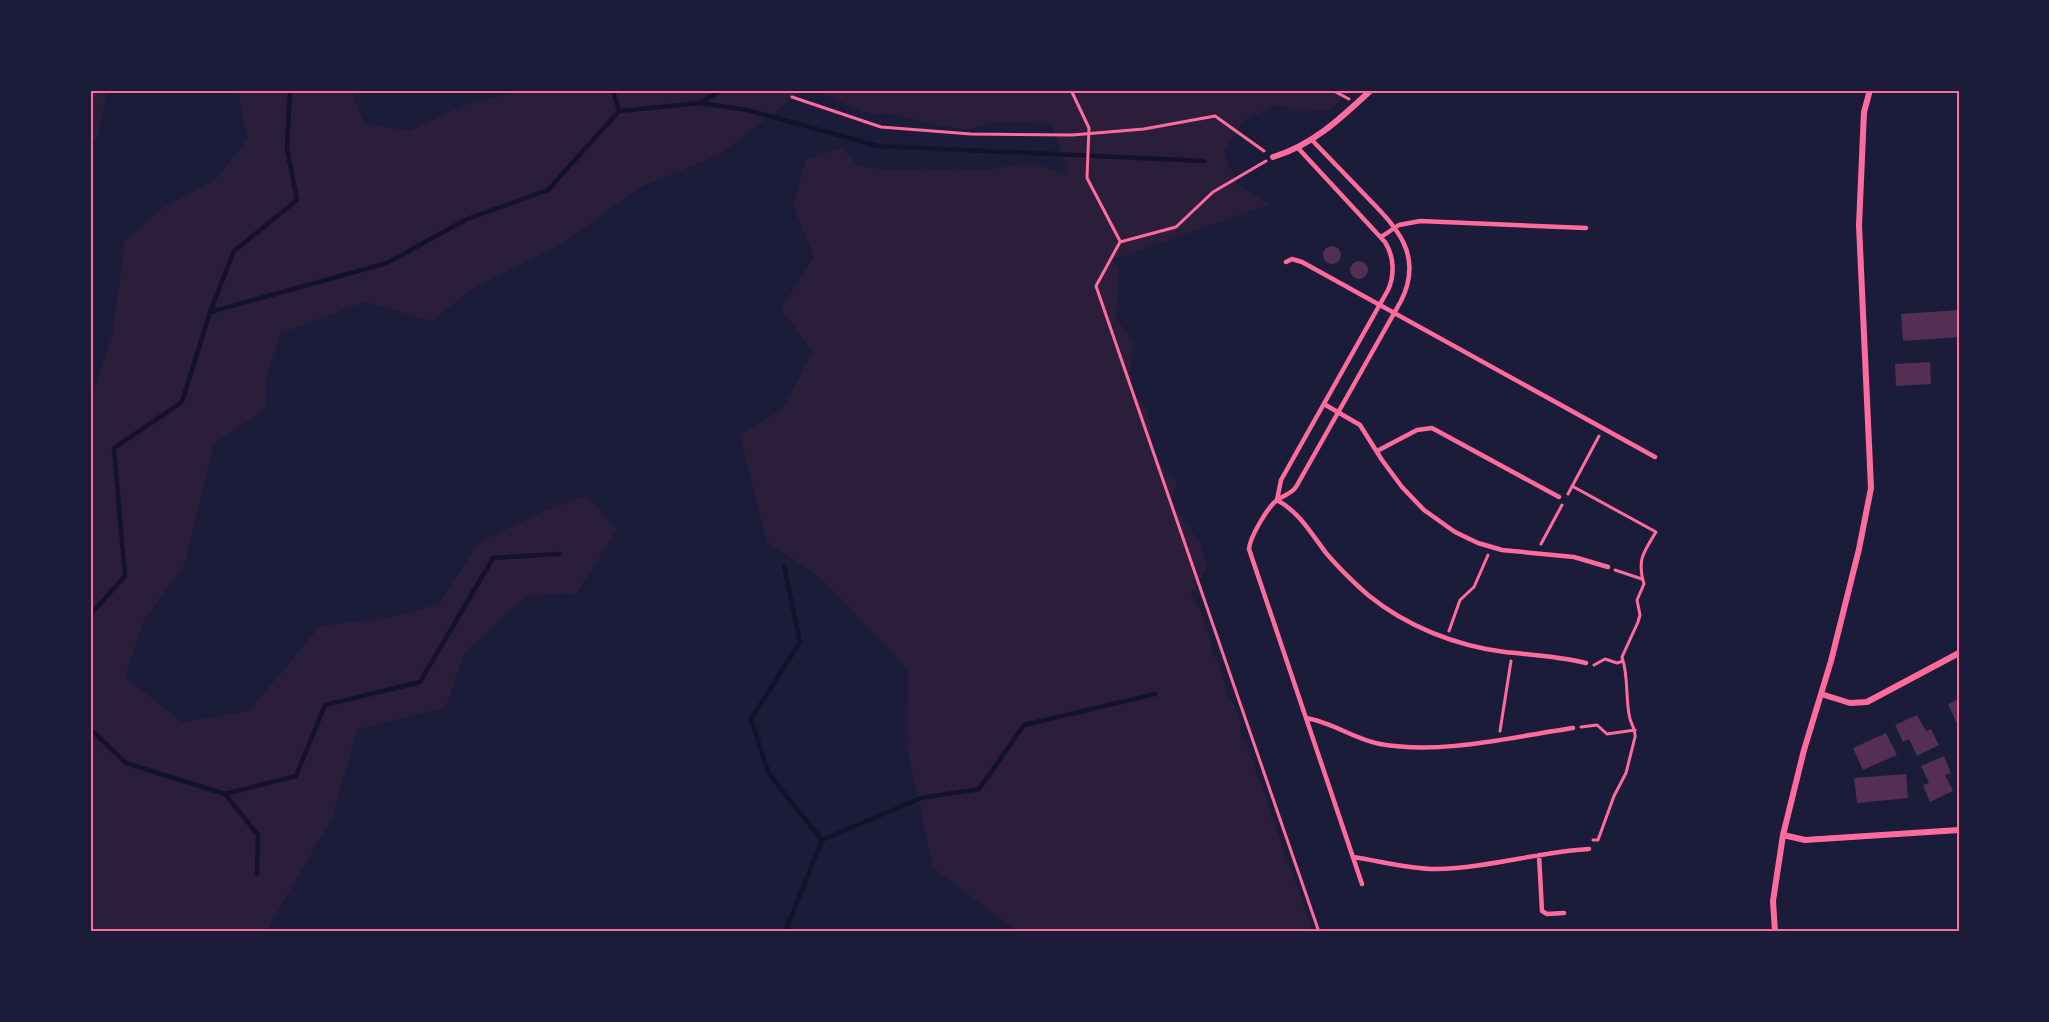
<svg xmlns="http://www.w3.org/2000/svg" width="2049" height="1022" viewBox="0 0 2049 1022" font-family="'Source Serif 4',serif">
  <style>
    .green { fill: #2a1e3b }
    .lines { fill: none; stroke-linecap: round; stroke-linejoin: round }
    .stream { stroke: #12122b; stroke-width: 4.5 }
    .building { fill: #542f53 }
    .path { stroke: #ff6b9d; stroke-width: 3 }
    .service { stroke: #ff6b9d; stroke-width: 4.5 }
    .minor { stroke: #ff6b9d; stroke-width: 6 }
    .neatline { fill: none; stroke: #ff6b9d; stroke-width: 2 }
  </style>
  <rect width="100%" height="100%" fill="#1b1b3a"/>
  <path class="green" d="M90,90H107L98,136L90,146Z
    M237,90H351L364,123L409,131L473,101L538,90H803L721,154L639,188L562,244L473,288L432,321L364,302L280,334L266,378V409L214,444L185,564L144,620L125,677L182,722L249,711L320,626L387,618L439,604L478,543L543,511L587,496L617,529L577,593L525,597L464,654L446,707L358,729L332,818L271,923L267,932H90V399L112,337L125,241L162,208L215,180L248,139Z
    M821,90H1351L1329,111L1295,110L1277,105L1243,121L1224,152L1237,184L1270,204L1113,260L1119,270L1116,318L1133,342L1129,389L1148,409L1153,456L1178,482L1170,499L1200,543L1207,568L1191,594C1201,609 1213,634 1211,652L1219,663L1228,698L1234,705L1241,725L1240,735C1247,743 1254,756 1254,767L1271,811L1270,815L1273,819L1313,932H1018L933,868L907,748L908,670L822,579L767,542L740,435L782,409L813,352L781,309L814,256L793,206L806,159L843,148L858,166L896,171L941,169L975,171L1032,163L1068,175L1052,124L995,122L968,130L935,125L896,115L863,112L823,94Z"/>
  <g class="lines">
    <path class="stream" d="M613,90L619,111
      M700,103L747,110L878,146L1204,161
      M210,312L234,251L297,200L287,149L290,90
      M784,566L800,642L751,719L769,774L822,840
      M90,615L125,576L114,448L182,402L210,312L387,263L467,219L548,190L619,111L700,103L722,90
      M90,729L126,763L225,794L296,776L325,705L420,682L493,558L559,554
      M225,794L258,835L257,874
      M787,932V927L822,840L921,798L979,789L1024,725L1155,694"/>
  </g>
  <path class="building" d="M1323 255a9 9 0 1 1 18 0a9 9 0 1 1-18 0Z
    M1350 270a9 9 0 1 1 18 0a9 9 0 1 1-18 0Z
    M1959,310V337L1903,341L1901,314Z
    M1930,362L1931,384L1896,386L1895,364Z
    M1959,699V728L1948,704Z
    M1917,715L1926,731L1931,729L1939,745L1917,756L1909,739L1903,742L1895,725Z
    M1886,733L1897,755L1863,770L1853,748Z
    M1944,756L1951,773L1945,775L1953,791L1930,802L1923,785L1929,783L1921,766Z
    M1906,774L1908,798L1857,803L1854,778Z"/>
  <g class="lines">
    <path class="path" d="M1071,90L1089,128L1087,178L1120,241
      M1332,90L1349,99
      M792,97L881,127L971,134L1072,135L1144,129L1215,116L1264,151
      M1266,161L1213,192L1176,227L1120,242L1096,286L1319,932
      M1572,486L1656,532C1643,553 1637,560 1644,584L1637,600L1640,615L1638,622L1622,657C1629,677 1625,699 1630,719C1632,726 1636,730 1635,737L1626,773L1614,796L1598,840H1593
      M1568,494L1599,436
      M1541,544L1562,505
      M1615,570L1642,579
      M1449,631L1460,600L1474,587L1488,555
      M1594,665L1605,659L1617,663L1623,661
      M1581,727L1597,725L1607,734L1635,730
      M1500,731L1511,661"/>
    <path class="service" d="M1312,140C1329,158 1346,175 1363,193C1394,225 1425,253 1401,301L1296,487C1291,494 1284,495 1277,500C1267,508 1250,537 1249,549L1362,884
      M1381,237L1399,225L1420,221L1586,228
      M1286,262L1292,259L1302,262L1655,457
      M1324,404L1360,425L1382,460L1402,487L1424,510L1455,532L1478,543L1502,550L1574,557L1608,567
      M1377,451L1417,430L1432,428L1559,497
      M1277,500L1281,480L1388,290C1395,275 1394,256 1385,242L1298,148
      M1277,500C1299,512 1311,533 1326,553C1339,568 1353,582 1368,595C1406,626 1456,646 1505,652C1533,655 1559,656 1586,663
      M1306,718C1332,722 1354,739 1380,744C1442,755 1511,737 1573,728
      M1539,855L1542,911L1547,914L1564,913
      M1353,857C1380,861 1409,869 1436,869C1488,868 1538,852 1589,849"/>
    <path class="minor" d="M1273,157C1313,145 1341,118 1371,90
      M1821,694L1850,703L1867,702L1959,653
      M1783,835L1805,840L1959,830
      M1775,932L1773,901L1783,835L1804,750L1831,661L1859,549L1871,488L1859,225L1864,112L1870,90"/>
  </g>
  <rect width="2049" height="1022" fill="none" stroke="#1b1b3a" stroke-width="183"/>
  <rect x="92" y="92" width="1866" height="838" class="neatline"/>
</svg>
